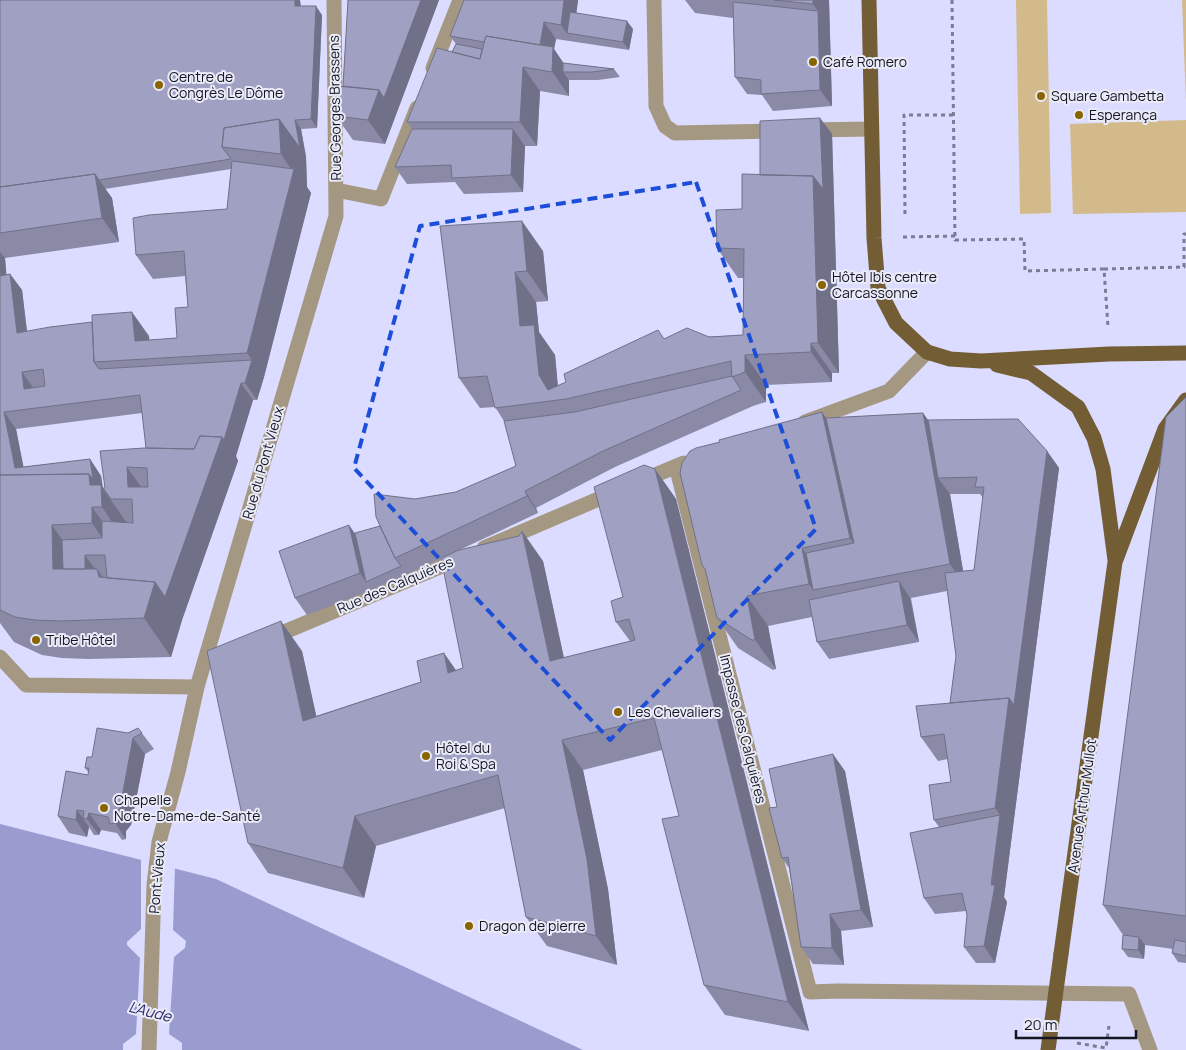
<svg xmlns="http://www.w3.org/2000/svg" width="1186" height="1050" viewBox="0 0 1186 1050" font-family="Manrope,sans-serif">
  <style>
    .green { fill: #d2ba8b }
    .water { fill: #9a9bce }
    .pier { fill: #dbdcff }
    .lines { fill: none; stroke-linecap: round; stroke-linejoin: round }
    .path { stroke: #7b7b94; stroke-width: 3; stroke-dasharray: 4 4; stroke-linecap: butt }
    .minor { stroke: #a49882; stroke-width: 15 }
    .major { stroke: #725d34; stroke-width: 15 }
    .major-bridge { stroke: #725d34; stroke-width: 15 }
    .wall { fill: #8a8aa7; fill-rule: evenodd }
    .shaded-wall { fill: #707188 }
    .building { fill: #a0a1c2; stroke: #707188; fill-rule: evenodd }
    .marked { fill: none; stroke: #1d4ed8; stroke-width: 4; stroke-dasharray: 10 6; stroke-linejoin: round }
    .poi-dot { fill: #896502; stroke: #eaebf9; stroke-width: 2 }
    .labels { text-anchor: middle; stroke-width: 4; stroke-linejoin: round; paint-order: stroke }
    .poi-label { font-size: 14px; fill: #151522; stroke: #eaebf9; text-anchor: start }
    .street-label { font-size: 14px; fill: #151522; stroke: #eaebf9 }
    .water-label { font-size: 15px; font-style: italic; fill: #2f2867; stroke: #eaebf9 }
  </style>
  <rect width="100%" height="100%" fill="#dbdcff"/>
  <path class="green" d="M1016,0H1047L1051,213L1020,214Z
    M1182,0H1186V101Z
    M1186,120V212L1073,214L1070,124Z"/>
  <path class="water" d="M0,824L216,879L583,1050H0Z"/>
  <path class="pier" d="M137,856L175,866L173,930L186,941L185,948L174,957L169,1034L182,1043V1050H123V1044L136,1034L140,958L127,945V942L141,929V860Z"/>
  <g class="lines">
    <path class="path" d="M952,0L955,240L1024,239L1025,271L1104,269L1108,327
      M905,214L904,115H953
      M903,237L955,236
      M1104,269L1184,267V234H1186
      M1077,1043L1106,1048L1109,1026"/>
    <path class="minor" d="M654,0L656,106L665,126L675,133L780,131
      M433,68L460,0
      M810,130L871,129
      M336,190L381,199L417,108
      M805,422L889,391L927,352
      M676,466L810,992L838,991L1129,994L1150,1050
      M641,481L684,463
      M484,548L615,492
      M270,638L461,558
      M0,657L26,685L197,687
      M149,1050L154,885L159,842L178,772L197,687L336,216L334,0"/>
    <path class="major" d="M869,0L874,238L878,288L896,323L927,352L950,359L981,361L1109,354L1186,353
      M997,365L1031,373L1078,407L1094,438L1103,469L1115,560
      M1061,954L1115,562L1165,429L1186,400"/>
    <path class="major-bridge" d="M1048,1050L1061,954"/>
  </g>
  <path class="wall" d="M0,0H300L301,6L322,15L317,128L301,129L306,157L307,187L311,193L264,377L257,400H253L236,456L238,461L182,620L171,657L88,659L62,658L42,655L14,642L0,623ZM231,169L227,209L136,255L153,279L185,276L188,307L177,338L149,340V336L27,331L22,290L10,274H6L5,258L119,242L112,198L105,189ZM142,413L146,448L105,488H103L101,476L90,459L23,467L16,429Z
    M348,0H439L385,144L353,140L336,116L343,86Z
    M578,0L576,13L633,29L629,50L556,39L554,49L563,63L614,69L620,77L598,80H569V96L540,91L537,146H525L523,192L464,194L455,182L407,184L395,167L412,129L407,122L452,52L456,44L450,36Z
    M685,0H829L832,106L773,111L762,95L747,94L735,77L733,18L695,13Z
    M820,118L832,134L839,373H832V382L766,385V402L753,406L615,467L536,508L538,513L453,553L543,561L564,658L630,641L616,622L623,597L655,469L676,499L809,1031L725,1015L704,985L679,816L662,750L583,770L608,889L617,965L547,946L526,917L505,808L376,846L364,898L268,873L248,843L302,651L316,716L463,668L442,558L372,590L307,615L295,598L355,533L380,526L415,499L456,492L516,466L504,421L495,407L480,408L459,378L440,226L543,251L548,301L536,302L539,332L555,355L558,386L664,339L743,335L744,278H738L717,248L742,209L760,175Z
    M1186,397V963L1178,962L1172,953L1173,949L1145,945L1144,959L1128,957L1122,949L1123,935L1103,905Z
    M923,413L928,420L1047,451L1059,468L1004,897L1007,902L995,963H976L964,947L967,915L966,911L935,914L924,898L939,827L934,820L951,782L948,759L938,761L921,737L950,703L956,656L947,591L911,598L919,642L829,659L817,642L812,617L768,626L776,669L773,670L738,648L717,618L826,418ZM950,494H980L983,498L974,570L963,571Z
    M138,728L154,749L145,754L131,825L126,831V839L122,840L117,833L101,830L99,835H94L89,827L87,837L69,833L58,816L88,775L89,773L85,768L128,733Z
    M845,771L873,927L841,931L844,965L813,964L801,947L789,868L782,858L777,807Z"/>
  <path class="shaded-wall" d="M295,0H300L301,15L295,6Z
    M421,0H439L385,144L368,120L379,90Z
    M564,0H578L574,34L567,33L573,42L561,25Z
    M813,0H829L832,106L820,90L818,11L813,4Z
    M316,6L322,15L317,128L311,119Z
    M627,21L633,29L629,50L623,42Z
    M544,22L556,39L554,49L569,71L563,72L569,80V96L538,51Z
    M523,67L540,91L537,146L520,122Z
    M820,118L832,134L839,373L818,343L813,176Z
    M279,119L295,120L301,129L306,157L307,187L311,193L264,377L247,353L293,172L281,154Z
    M513,129L525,146L523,192L511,175Z
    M95,174L112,198L119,242L102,218Z
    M522,221L543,251L548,301L527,271Z
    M0,252L5,258L8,293L0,281Z
    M515,272L536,302L539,332L555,355L559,400L548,390L539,375L520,326Z
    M10,274L22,290L29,349L17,333Z
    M132,312L149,336L151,358L135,341Z
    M811,343L832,373V382L811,352Z
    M745,355L766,385V402L745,372Z
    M252,360L264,377L257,400L245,383Z
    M22,372L34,389H24Z
    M241,383L253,400L236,456L238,461L182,620L171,657L144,618L155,582Z
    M4,412L16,429L27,484L15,468Z
    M822,412L843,442L870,567L850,538Z
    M923,413L940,437L938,478L950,494L966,588L950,564Z
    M1047,451L1059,468L1004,897L1007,902L995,963L984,946L1000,815L995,808L1009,698Z
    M90,459L101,476L103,489L127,523L128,546L102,507L90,485L89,474Z
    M127,467L144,491L128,487Z
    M655,469L676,499L809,1031L788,1002Z
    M525,491L536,508L538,513L527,496Z
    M92,507L119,545L118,561L92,523Z
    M52,525L79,564V583L53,569Z
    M349,525L361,542L366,582L360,573Z
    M522,531L543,561L571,691L550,661Z
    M802,548L823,577L813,590L809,584Z
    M85,555L98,573L97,569L113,592L85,583Z
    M899,581L910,598L919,642L907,625Z
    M747,596L768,626L776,669L755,640Z
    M281,621L302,651L324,751L303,721Z
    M444,653L465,683L448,673Z
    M133,738L145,754L131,825L126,831V839L115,823V814Z
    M562,740L583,770L608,889L617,965L596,936Z
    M833,754L845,771L873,927L861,910Z
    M77,810L89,827L87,837L76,820Z
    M89,813L101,830L99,835L87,819Z
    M355,816L376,846L364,898L343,868Z
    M830,914L841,931L844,965L832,948Z
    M1139,937L1145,945L1144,959L1138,950Z"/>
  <path class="building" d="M0,0H295V6H316L311,119L295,120L300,148L279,119L224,128L222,147L231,159L99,180L95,174L0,187Z
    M348,0H421L384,98L379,90L343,86Z
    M464,0H564L561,25L544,22L540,45L486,36L484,42L450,36Z
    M774,0H813V4Z
    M733,2L818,11L820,90L761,94V80L735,77Z
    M570,12L627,21L623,42L567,33Z
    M486,36L553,47L552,72L523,67L520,122H407L437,48L480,59Z
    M456,44L482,49L480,59L452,52Z
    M563,63L614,69L592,72H563Z
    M337,86L379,90L368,120L336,116Z
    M820,118L823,189L813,176L760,175V121Z
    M279,119L281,154L222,147L224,128Z
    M412,129H513L511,175L452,178L451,165L395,167Z
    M232,161L294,169L247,353L94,362L92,315L132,312L135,341L177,338L175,308L188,307L184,251L136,255L133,218L149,215L227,209Z
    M95,174L102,218L0,233V187Z
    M742,174L813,176L818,343H811V352L745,355V372L732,377L731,361L566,399L495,408L487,376L459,378L440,226L522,221L527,271L515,272L520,326L534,325L539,375L548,390L566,382L564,374L658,330L664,339L687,328L709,337L743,335L744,249L717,248L716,210L742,209Z
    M10,274L17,333L50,327L92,322L94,362L99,369L252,360L245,383H241L224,440L222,437L200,436L194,449L146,448L140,395L4,412L15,468L90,459L93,479L89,474L0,475V276ZM43,369L45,386L24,389L22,372Z
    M732,376L741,390L603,451L525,491L527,496L395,558L376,517L374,494L415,499L456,492L516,466L504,421L575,412Z
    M1186,397V916L1103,905L1166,417Z
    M822,412L850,538L802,548L809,584L747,596L755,640H752L717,618L705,569L702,565L680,473L682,463L690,451L696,448L720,442L719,440Z
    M923,413L950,564L813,590L806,553L854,543L826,418Z
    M1018,419L1047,451L1014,705L1009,698L950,703L956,656L945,573L974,570L984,487H975L977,477L938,478L928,420Z
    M200,436L222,437L165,597L155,582L107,578L105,555H85V569H63L62,540L102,538V521L133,523L132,499H111L103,488H105L100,451L144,448L194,449ZM127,467L147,468L148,487H128Z
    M644,465L655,469L788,1002L704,985L662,819L679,816L654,718L562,740L587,859L596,936L526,917L498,775L355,816L343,868L248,843L207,651L281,621L303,721L421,682L417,661L444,653L448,673L463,668L441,558L459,550L519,536L522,531L550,661L635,640L629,619L616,622L611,601L623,597L594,487Z
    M89,474L90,485H101L102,507H92V523L52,525L53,569H97L99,577L155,582L144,618L61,621L35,620L15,617L0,610V475Z
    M349,525L360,573L295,598L279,551Z
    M380,526L395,558L401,566L366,582L355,533Z
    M899,581L907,625L817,642L809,600Z
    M1009,698L995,808L934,820L929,785L951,782L944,734L921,737L916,706Z
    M97,728L128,733L138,728L142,733L133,738L120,808L115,814V823L110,824L108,817L89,813L87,819L83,818L84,811L77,810L76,820L58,816L66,771L88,775L89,768H85L87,757H92Z
    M833,754L861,910L830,914L832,948L801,947L788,857L782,858L769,808L777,807L769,769Z
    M1000,815L991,885H995L984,946L964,947L967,915L962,893L924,898L910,833Z
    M1123,935L1139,937L1138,950L1122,949Z
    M1175,940L1186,942V956L1172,953Z"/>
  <path class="marked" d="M696,182L816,529L610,740L354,468L420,226Z"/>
  <g class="poi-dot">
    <circle cx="813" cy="62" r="5"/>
    <circle cx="159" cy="85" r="5"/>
    <circle cx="1041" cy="96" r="5"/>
    <circle cx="1079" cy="115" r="5"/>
    <circle cx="822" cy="285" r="5"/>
    <circle cx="36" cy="640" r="5"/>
    <circle cx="618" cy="712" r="5"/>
    <circle cx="426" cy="756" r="5"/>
    <circle cx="104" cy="808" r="5"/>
    <circle cx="469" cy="926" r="5"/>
  </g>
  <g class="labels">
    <g class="poi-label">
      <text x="823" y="67">Café Romero</text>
      <text x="169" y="82">Centre de<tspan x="169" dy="16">Congrès Le Dôme</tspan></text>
      <text x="1051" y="101">Square Gambetta</text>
      <text x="1089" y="120">Esperança</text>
      <text x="832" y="282">Hôtel Ibis centre<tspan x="832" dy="16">Carcassonne</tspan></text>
      <text x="46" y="645">Tribe Hôtel</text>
      <text x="628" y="717">Les Chevaliers</text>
      <text x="436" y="753">Hôtel du<tspan x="436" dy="16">Roi &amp; Spa</tspan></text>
      <text x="114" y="805">Chapelle<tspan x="114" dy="16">Notre-Dame-de-Santé</tspan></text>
      <text x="479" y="931">Dragon de pierre</text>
    </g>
    <g class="street-label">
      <text transform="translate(335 108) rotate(-91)" y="5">Rue Georges Brassens</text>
      <text transform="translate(263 463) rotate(-74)" y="5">Rue du Pont Vieux</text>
      <text transform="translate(395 585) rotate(-23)" y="5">Rue des Calquières</text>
      <text transform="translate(743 729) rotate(76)" y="5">Impasse des Calquières</text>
      <text transform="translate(1082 806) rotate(-82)" y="5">Avenue Arthur Mullot</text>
      <text transform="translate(157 878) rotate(-85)" y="5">Pont-Vieux</text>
    </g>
    <g class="water-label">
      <text transform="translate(150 1012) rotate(14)" y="5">L'Aude</text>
    </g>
  </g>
  <path d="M1016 1030v8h120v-8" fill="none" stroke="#151522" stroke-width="2.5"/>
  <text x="1024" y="1030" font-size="15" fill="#151522" stroke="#eaebf9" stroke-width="4" paint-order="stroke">20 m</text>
</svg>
